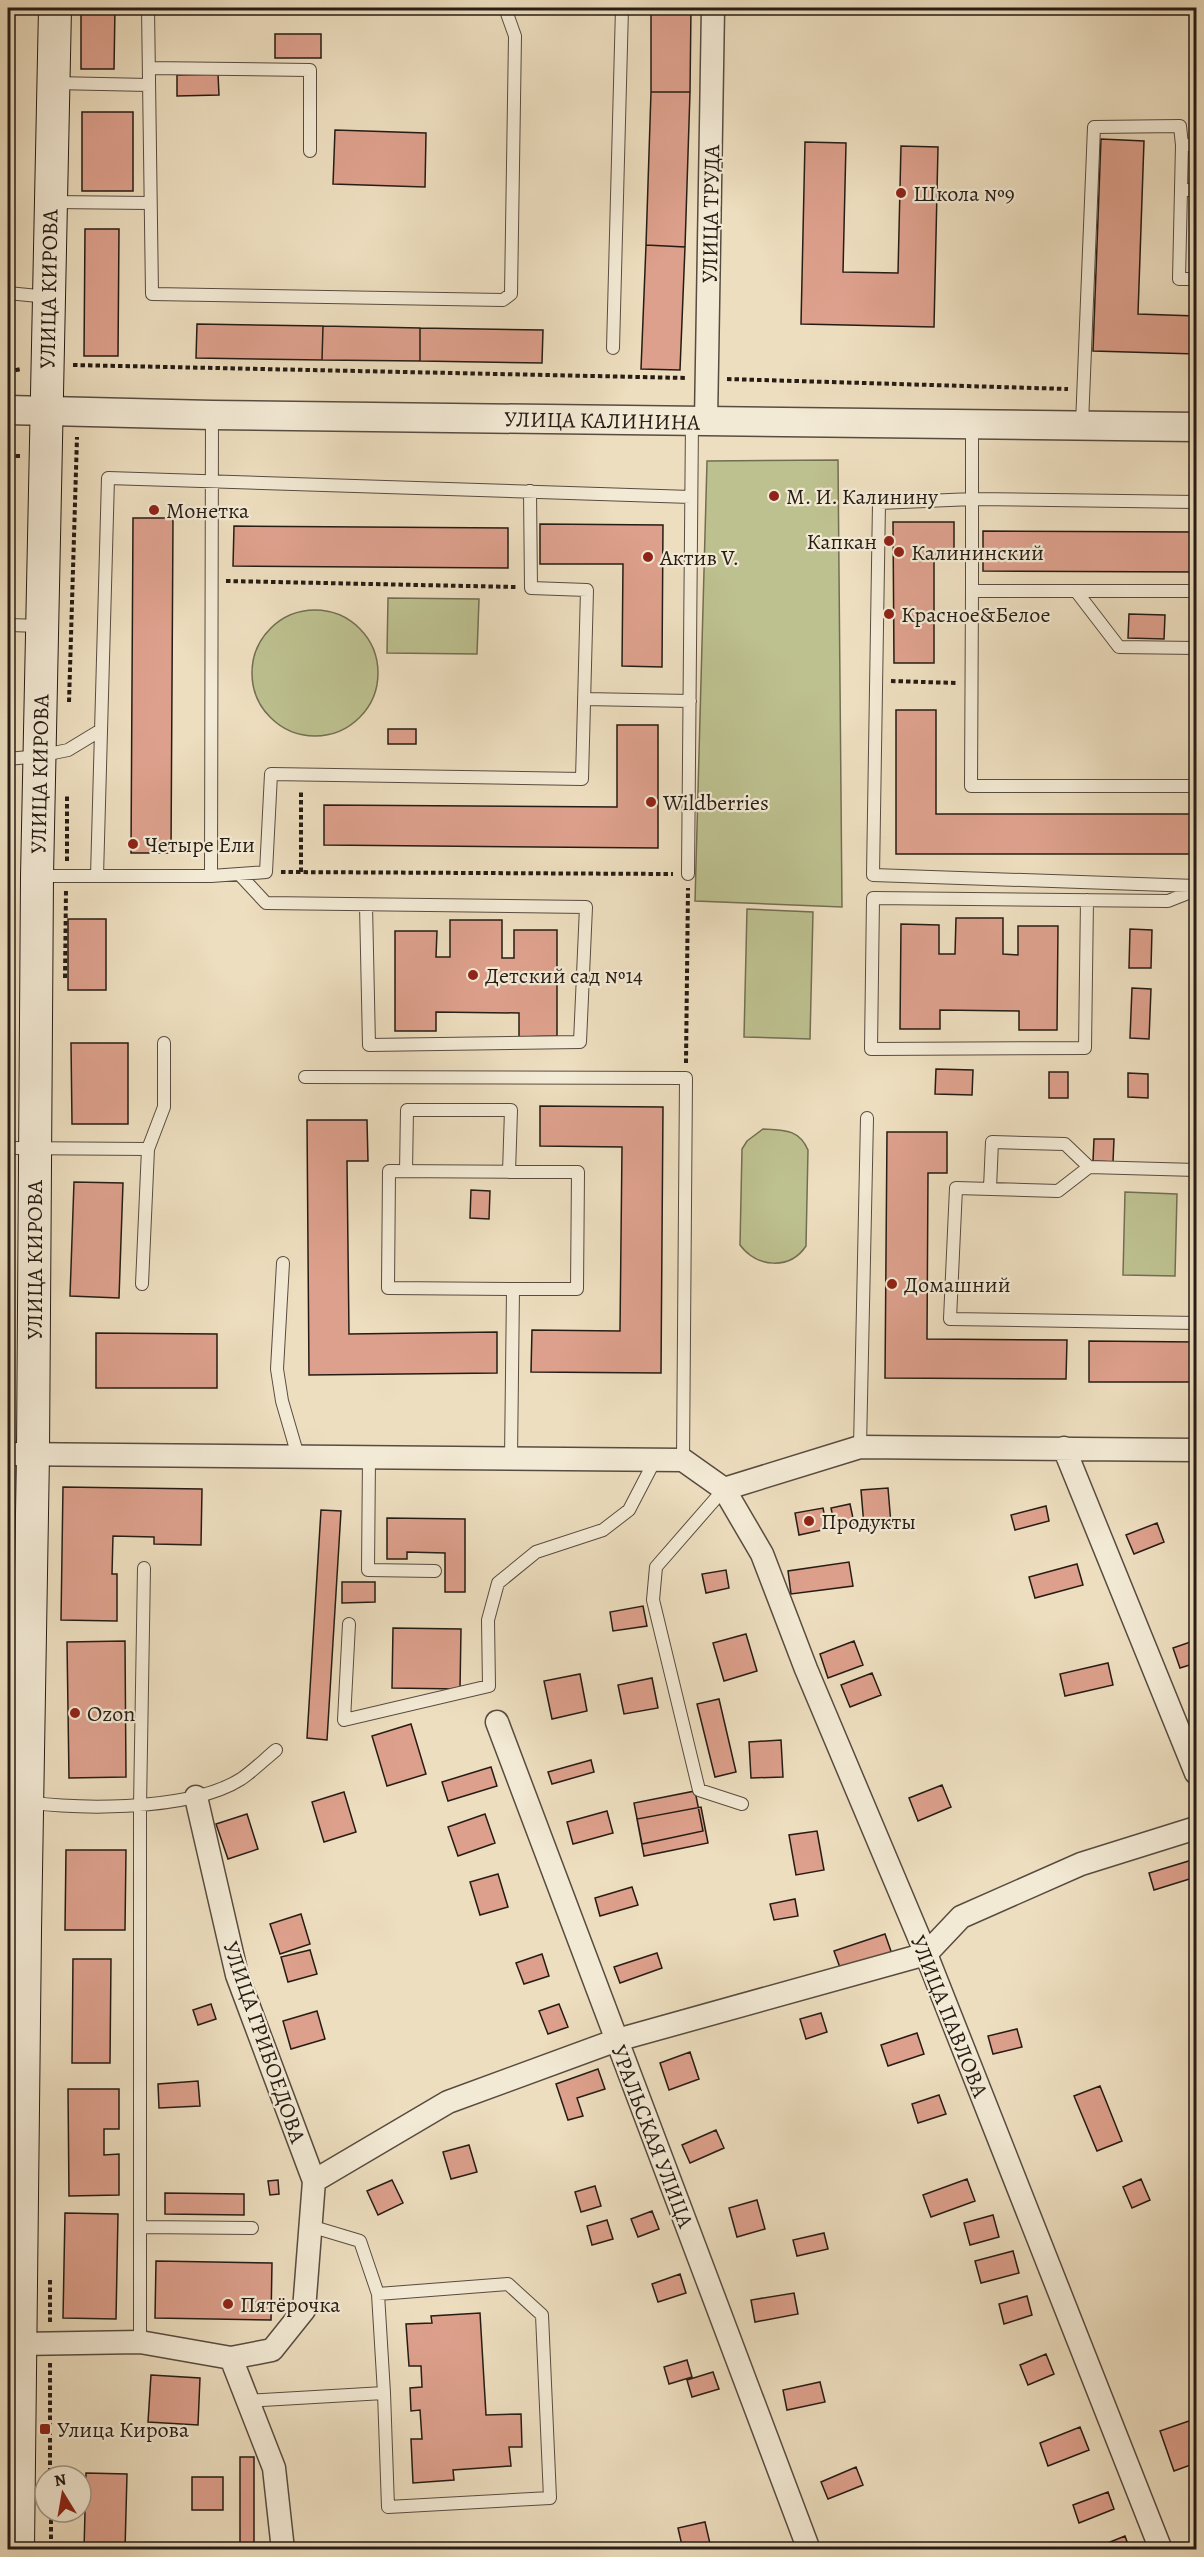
<svg xmlns="http://www.w3.org/2000/svg" width="1204" height="2557" viewBox="0 0 1204 2557" font-family="Alegreya,serif">
  <style>
    .green { fill: #bdc08f; stroke: #726e52; stroke-width: 1.5 }
    .building { fill: #dda08c; stroke: #261c15; stroke-width: 1.5 }
    .lines { fill: none; stroke-linecap: round; stroke-linejoin: round }
    .service-casing { stroke: #584c40; stroke-width: 14 }
    .minor-casing { stroke: #584c40; stroke-width: 25 }
    .tertiary-casing { stroke: #584c40; stroke-width: 31 }
    .secondary-casing { stroke: #261c15; stroke-width: 34 }
    .path { stroke: #261c15; stroke-width: 4; stroke-dasharray: 4.5 3; stroke-linecap: butt }
    .service { stroke: #f3ead5; stroke-width: 12 }
    .minor { stroke: #f3ead5; stroke-width: 22 }
    .tertiary { stroke: #f3ead5; stroke-width: 28 }
    .secondary { stroke: #f3ead5; stroke-width: 32 }
    .poi-dot { fill: #8f2418; stroke: #f3ead5; stroke-width: 2 }
    .labels { text-anchor: middle; stroke-width: 4.5; stroke-linejoin: round; paint-order: stroke }
    .poi-label { font-size: 22px; fill: #261c15; stroke: #f3ead5; text-anchor: start }
    .street-label { font-size: 22px; fill: #261c15; stroke: #f3ead5 }
  </style>
  <rect width="100%" height="100%" fill="#eddebf"/>
  <filter id="stains"><feTurbulence type="fractalNoise" baseFrequency=".00333" numOctaves="4"/><feColorMatrix values="0 0 0 0 .2 0 0 0 0 .09 0 0 0 0 .02 0 0 0 .5 -.17"/></filter>
  <radialGradient id="worn" r=".72"><stop offset=".6" stop-color="#630" stop-opacity="0"/><stop offset="1" stop-color="#630" stop-opacity=".3"/></radialGradient>
  <path class="green" d="M838,460L842,907L695,901L707,461Z
    M388,598L479,599L477,654L387,653Z
    M252 673a63 63 0 1 1 126 0a63 63 0 1 1-126 0Z
    M747,909L813,912L810,1039L744,1037Z
    M763,1129C784,1130 799,1129 808,1150L806,1246C790,1270 757,1268 740,1245L742,1149L747,1141Z
    M1125,1192L1177,1194L1175,1276L1123,1275Z"/>
  <path class="building" d="M81,8H115L114,69H81Z
    M651,8H691L690,92H651Z
    M275,34H321V58H275Z
    M218,74L219,95L177,96V75Z
    M651,92H690L685,247L646,245Z
    M82,112H133V191H82Z
    M335,130L426,133L425,187L333,184Z
    M1101,139L1144,141L1138,314L1196,316V354L1093,351Z
    M805,142L846,143L843,272L898,273L901,146L938,147L934,327L801,324Z
    M85,229H119L118,356H84Z
    M646,245L685,247L680,370L641,369Z
    M197,324L323,326L322,360L196,358Z
    M323,326L420,328V361L322,360Z
    M420,328L543,330L542,363L420,361Z
    M133,518H173L171,853H131Z
    M893,522H954V557L934,558V663H894Z
    M540,524L663,525L662,667L622,666L623,564H540Z
    M234,526L508,528V568L233,566Z
    M983,531L1196,532V572L983,571Z
    M1129,614L1165,615L1164,639L1128,638Z
    M896,710H936V814H1196V854H896Z
    M617,725H658V848L324,845V805L617,807Z
    M388,729H416V744H388Z
    M956,918H1003V954L1018,955V926H1058L1057,1030H1019V1011L940,1010V1029H900L901,924L939,925V954H955Z
    M68,919H106V990H68Z
    M450,920H502V958H514V930H557V1036L519,1037V1013L436,1012V1031H395V931H437L436,957H450Z
    M1130,929L1152,930L1151,968H1129Z
    M1132,988L1151,989L1149,1039L1130,1038Z
    M71,1043H128V1124H72Z
    M936,1069L973,1070L972,1095L935,1094Z
    M1049,1072H1068V1098H1049Z
    M1128,1073L1148,1074V1098L1128,1097Z
    M540,1106L663,1107L661,1373L531,1372L532,1330L620,1331L622,1147L540,1146Z
    M307,1120H367L368,1161H347L349,1334L497,1332V1373L309,1375Z
    M887,1132H947V1173H928L927,1339L1067,1340L1066,1379L885,1378Z
    M1094,1139H1114L1113,1162L1093,1161Z
    M74,1182L123,1183L119,1298L70,1296Z
    M471,1190L490,1191L489,1219L470,1218Z
    M96,1333L217,1334V1388H96Z
    M1089,1341L1196,1342V1382H1089Z
    M63,1487L202,1489L201,1545L154,1544V1537L113,1536L112,1574H117V1621L61,1620Z
    M888,1488L891,1524L864,1526L861,1490Z
    M850,1504L854,1523L835,1527L831,1508Z
    M1046,1506L1049,1521L1015,1530L1011,1515Z
    M823,1508L827,1529L799,1535L795,1513Z
    M321,1510L341,1511L327,1740L307,1738Z
    M387,1518L465,1519V1592H445V1553L407,1552V1559H387Z
    M1157,1523L1164,1542L1134,1554L1126,1535Z
    M849,1562L853,1586L791,1594L788,1571Z
    M1077,1564L1083,1585L1035,1598L1029,1577Z
    M726,1570L729,1588L706,1593L702,1574Z
    M342,1582H375V1602L342,1603Z
    M643,1606L647,1626L613,1631L610,1612Z
    M393,1628L461,1629L460,1689L392,1688Z
    M746,1634L757,1671L724,1681L713,1643Z
    M1196,1640V1663L1180,1668L1173,1648Z
    M125,1641L126,1777L69,1778L67,1642Z
    M854,1641L863,1665L828,1678L820,1654Z
    M1108,1663L1113,1685L1065,1696L1060,1674Z
    M872,1673L881,1695L850,1707L841,1685Z
    M580,1674L587,1711L552,1719L544,1681Z
    M652,1678L658,1708L624,1714L618,1685Z
    M719,1699L736,1772L715,1777L697,1704Z
    M411,1724L426,1774L387,1786L372,1736Z
    M781,1740L783,1777L751,1778L749,1742Z
    M591,1760L594,1772L552,1784L548,1772Z
    M491,1767L497,1786L448,1801L442,1782Z
    M942,1785L951,1807L918,1821L909,1798Z
    M695,1791L703,1831L642,1844L634,1803Z
    M344,1792L356,1832L324,1842L312,1802Z
    M701,1807L708,1843L644,1856L637,1819Z
    M607,1811L613,1833L573,1844L567,1822Z
    M247,1814L258,1849L228,1859L216,1824Z
    M485,1814L495,1843L458,1856L448,1827Z
    M817,1831L824,1870L796,1875L789,1835Z
    M66,1850H126L125,1930H65Z
    M1192,1860L1196,1877L1154,1890L1149,1873Z
    M498,1874L508,1907L480,1915L470,1882Z
    M632,1887L638,1905L600,1916L595,1898Z
    M795,1899L798,1916L774,1920L770,1904Z
    M301,1914L310,1944L280,1954L270,1924Z
    M885,1934L893,1957L842,1973L834,1951Z
    M310,1950L317,1974L288,1982L281,1957Z
    M657,1953L662,1968L620,1983L614,1967Z
    M542,1954L549,1976L524,1984L516,1963Z
    M73,1959H111L110,2063H72Z
    M211,2004L216,2019L198,2025L193,2010Z
    M559,2004L568,2027L548,2034L539,2011Z
    M317,2011L325,2039L291,2049L283,2021Z
    M821,2013L827,2032L806,2039L800,2019Z
    M1017,2029L1022,2047L993,2054L988,2036Z
    M917,2033L924,2054L888,2066L881,2045Z
    M690,2052L699,2079L669,2090L660,2063Z
    M598,2069L605,2089L577,2098L583,2116L568,2120L556,2084Z
    M198,2081L200,2106L159,2108L158,2084Z
    M1100,2086L1122,2141L1097,2151L1074,2096Z
    M68,2089H119V2129H104V2155L119,2154V2195L69,2196Z
    M939,2095L946,2114L918,2123L912,2104Z
    M716,2130L724,2148L690,2163L682,2145Z
    M469,2145L477,2172L451,2179L443,2152Z
    M967,2179L975,2201L931,2217L923,2195Z
    M1141,2179L1150,2200L1132,2208L1123,2187Z
    M278,2180L279,2194L270,2195L268,2181Z
    M392,2180L403,2203L378,2215L367,2191Z
    M595,2186L601,2206L581,2212L575,2192Z
    M165,2193L244,2194V2215L165,2214Z
    M757,2200L765,2229L737,2237L729,2208Z
    M652,2211L659,2229L638,2237L631,2219Z
    M65,2213L118,2214L116,2319L63,2318Z
    M993,2215L999,2237L970,2245L964,2223Z
    M607,2220L613,2239L592,2245L587,2226Z
    M824,2233L828,2249L797,2256L793,2240Z
    M1013,2251L1019,2273L981,2283L975,2261Z
    M156,2261L272,2263L271,2320L155,2318Z
    M680,2274L686,2293L658,2302L652,2284Z
    M794,2293L798,2314L755,2322L751,2300Z
    M1027,2296L1032,2315L1004,2324L999,2304Z
    M480,2313L486,2415L521,2414L522,2447H509L511,2466L453,2470L454,2480L413,2483L411,2439H422L420,2410L411,2411L410,2388L422,2387L421,2366H409L406,2324L432,2323L431,2316Z
    M1046,2354L1054,2374L1028,2385L1020,2365Z
    M687,2360L692,2377L669,2384L664,2367Z
    M713,2372L719,2389L692,2397L687,2380Z
    M151,2375L200,2378L198,2425L148,2422Z
    M820,2382L825,2402L787,2410L783,2390Z
    M1189,2421L1196,2443V2463L1174,2471L1160,2431Z
    M1080,2427L1089,2450L1048,2466L1040,2443Z
    M240,2457H254V2550H240Z
    M856,2467L863,2485L828,2499L821,2482Z
    M86,2473L127,2474L125,2550H84Z
    M192,2477H223V2510H192Z
    M1108,2492L1114,2509L1079,2523L1073,2505Z
    M705,2522L711,2548L683,2550L678,2528Z
    M1125,2536L1130,2550H1090Z"/>
  <g class="lines">
    <defs>
      <path id="service" d="M148,8L152,294L503,300L511,294L515,36L505,8
        M149,68L310,70V151
        M54,83L149,85
        M1182,145H1196
        M1181,190H1196
        M52,202L150,203
        M8,293L48,297
        M613,348L622,8
        M1082,424L1094,127L1180,126L1182,145L1179,279H1196
        M1196,502L973,499L879,503L873,875L1196,886
        M972,591V424
        M1076,591L1119,647L1196,648
        M1196,591H972L971,786H1196
        M8,625L42,626
        M584,699L690,701
        M8,759L39,756L68,750L101,730
        M239,874L266,903L586,907L580,1042L369,1045L366,905
        M688,874L692,421
        M37,876H211L266,872L271,774L582,779L587,590L531,588L530,491
        M97,876L108,478L691,497
        M211,876L212,415
        M1087,900L1085,1048L871,1049L873,898L1168,901L1196,890
        M305,1077L686,1078L683,1460
        M8,1148L148,1149L142,1284
        M148,1149L164,1107V1043
        M1196,1170L1089,1167L1058,1191L956,1188L950,1319L1196,1323
        M406,1171L407,1110H511L509,1172
        M990,1188L992,1142L1065,1144L1089,1167
        M283,1263L277,1369L282,1401L298,1456
        M860,1447L867,1118
        M369,1457L368,1570L435,1571
        M511,1458L513,1289H577L578,1172L389,1171L388,1288L513,1289
        M724,1489L656,1567L653,1600L699,1790L742,1804
        M349,1624L344,1720L489,1686L488,1620L498,1583L536,1552L603,1530L629,1510L655,1460
        M8,1799C66,1811 189,1812 241,1779C253,1771 265,1759 276,1750
        M310,2226L360,2241L378,2294L384,2393
        M140,2227L252,2228
        M140,2342V1806L144,1568
        M247,2401L384,2393L388,2507L550,2498L542,2315L508,2284L378,2294"/>
      <path id="minor" d="M706,421L713,8
        M1064,1448L1196,1773
        M8,1454L683,1460L724,1489L860,1447L1196,1450
        M724,1489L762,1554L806,1669L926,1954L1161,2550
        M497,1722L809,2550
        M196,1797L237,1975L314,2181
        M20,2344L140,2342L231,2358L272,2350L304,2310L314,2181L448,2102L617,2040L926,1954L961,1917L1081,1864L1196,1828
        M231,2358L274,2468L283,2550"/>
      <path id="tertiary" d="M8,410L212,415L1196,427"/>
      <path id="secondary" d="M18,2550L25,1931L33,1454L37,876L55,8"/>
    </defs>
    <use href="#service" class="service-casing"/>
    <use href="#minor" class="minor-casing"/>
    <use href="#tertiary" class="tertiary-casing"/>
    <use href="#secondary" class="secondary-casing"/>
    <path class="path" d="M73,365L687,378
      M8,372L21,369
      M727,379L1068,389
      M8,456H21
      M226,581L516,587
      M891,681L956,683
      M69,702L77,437
      M67,861V794
      M281,872L673,874
      M301,872V790
      M65,978L66,890
      M686,1063L688,888
      M50,2322V2279
      M50,2363V2476
      M51,2512V2550"/>
    <use href="#service" class="service"/>
    <use href="#minor" class="minor"/>
    <use href="#tertiary" class="tertiary"/>
    <use href="#secondary" class="secondary"/>
  </g>
  <g class="poi-dot">
    <circle cx="901" cy="193" r="6"/>
    <circle cx="774" cy="496" r="6"/>
    <circle cx="154" cy="510" r="6"/>
    <circle cx="889" cy="541" r="6"/>
    <circle cx="899" cy="552" r="6"/>
    <circle cx="648" cy="557" r="6"/>
    <circle cx="889" cy="614" r="6"/>
    <circle cx="651" cy="802" r="6"/>
    <circle cx="133" cy="844" r="6"/>
    <circle cx="473" cy="975" r="6"/>
    <circle cx="892" cy="1284" r="6"/>
    <circle cx="809" cy="1521" r="6"/>
    <circle cx="75" cy="1713" r="6"/>
    <circle cx="228" cy="2304" r="6"/>
    <rect x="39" y="2423" width="12" height="12" rx="3"/>
  </g>
  <g class="labels">
    <g class="poi-label">
      <text x="913" y="201">Школа №9</text>
      <text x="786" y="504">М. И. Калинину</text>
      <text x="166" y="518">Монетка</text>
      <text x="877" y="549" text-anchor="end">Капкан</text>
      <text x="911" y="560">Калининский</text>
      <text x="660" y="565">Актив V.</text>
      <text x="901" y="622">Красное&amp;Белое</text>
      <text x="663" y="810">Wildberries</text>
      <text x="145" y="852">Четыре Ели</text>
      <text x="485" y="983">Детский сад №14</text>
      <text x="904" y="1292">Домашний</text>
      <text x="821" y="1529">Продукты</text>
      <text x="87" y="1721">Ozon</text>
      <text x="240" y="2312">Пятёрочка</text>
      <text x="57" y="2437">Улица Кирова</text>
    </g>
    <g class="street-label">
      <text transform="translate(710 214) rotate(-89)" y="8">УЛИЦА ТРУДА</text>
      <text transform="translate(48 289) rotate(-89)" y="8">УЛИЦА КИРОВА</text>
      <text transform="translate(602 420) rotate(1)" y="8">УЛИЦА КАЛИНИНА</text>
      <text transform="translate(39 774) rotate(-89)" y="8">УЛИЦА КИРОВА</text>
      <text transform="translate(34 1260) rotate(-90)" y="8">УЛИЦА КИРОВА</text>
      <text transform="translate(950 2016) rotate(68)" y="8">УЛИЦА ПАВЛОВА</text>
      <text transform="translate(265 2042) rotate(71)" y="8">УЛИЦА ГРИБОЕДОВА</text>
      <text transform="translate(653 2136) rotate(69)" y="8">УРАЛЬСКАЯ УЛИЦА</text>
    </g>
  </g>
  <rect width="1204" height="2557" fill="none" stroke="#eddebf" stroke-width="30"/>
  <rect x="9" y="9" width="1186" height="2539" fill="none" stroke="#261c15" stroke-width="3"/>
  <rect x="15" y="15" width="1174" height="2527" fill="none" stroke="#261c15" stroke-width="1.5"/>
  <g transform="translate(63 2494) rotate(349)"><circle r="28" fill="#f3ead5" stroke="#a19888" stroke-width="1.5"/>
  <path d="M0-4.5L10 22L0 15L-10 22Z" fill="#8f2418"/>
  <text y="-9" font-size="16" font-weight="bold" text-anchor="middle" fill="#261c15">N</text>
  </g>
  <rect width="100%" height="100%" filter="url(#stains)"/>
  <rect width="100%" height="100%" fill="url(#worn)"/>
</svg>
